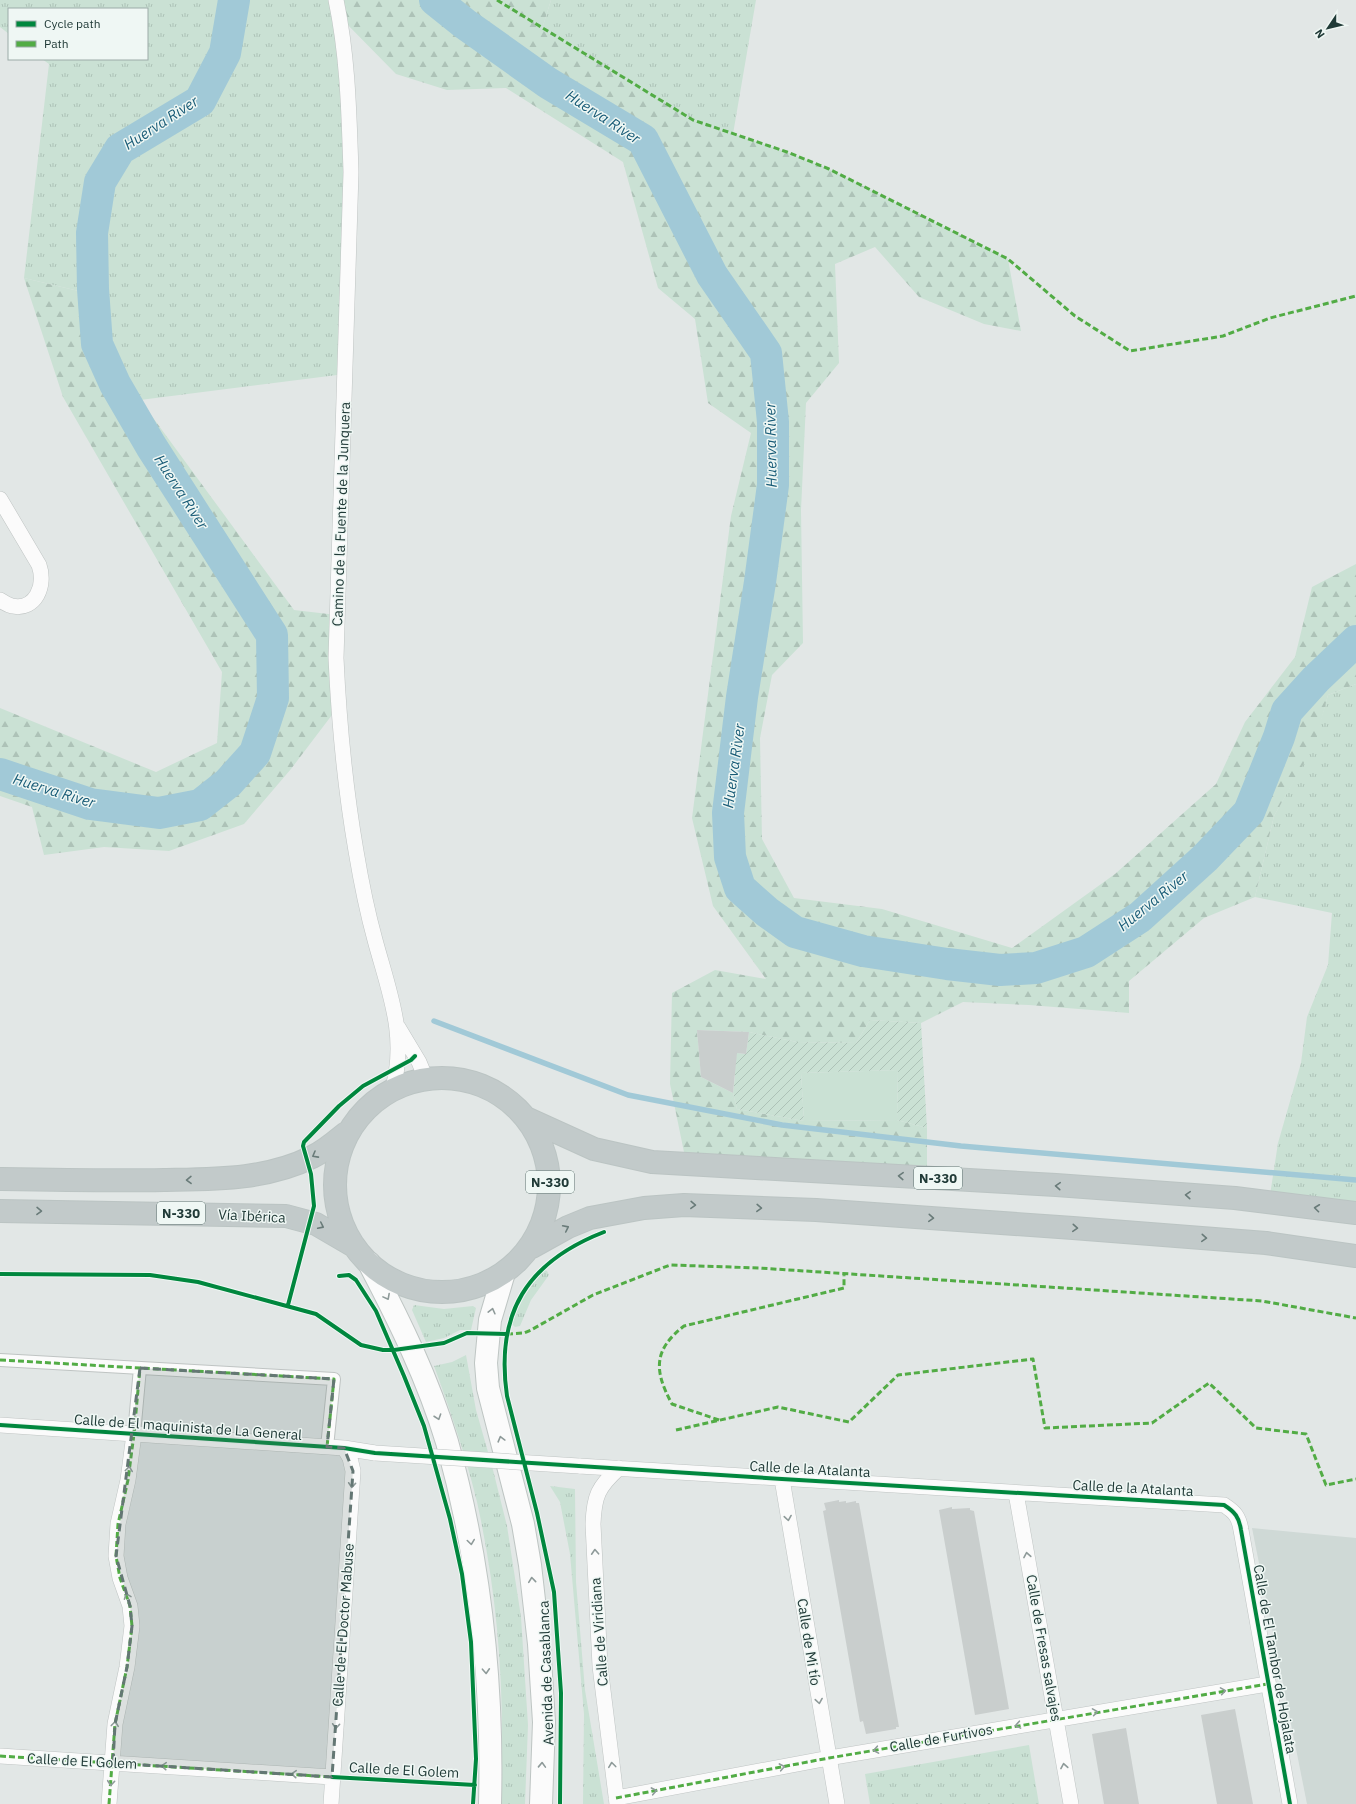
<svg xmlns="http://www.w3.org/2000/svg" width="1356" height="1804" viewBox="0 0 1356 1804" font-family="'IBM Plex Sans',sans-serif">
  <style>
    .built { fill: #cfd9d6 }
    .grass { fill: url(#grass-tufts) }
    .forest { fill: url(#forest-firs) }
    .garden { fill: url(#garden-furrows) }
    .pitch { fill: #cae1d4 }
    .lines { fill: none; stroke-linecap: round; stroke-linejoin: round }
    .stream { stroke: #a1c9d7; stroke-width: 5.5 }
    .river { stroke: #a1c9d7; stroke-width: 32 }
    .building { fill: #c9cecd }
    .pedestrian-casing { stroke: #bfc4c3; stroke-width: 14 }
    .minor-casing { stroke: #bfc4c3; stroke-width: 16 }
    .secondary-casing { stroke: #bec5c3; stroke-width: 24 }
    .trunk-casing { stroke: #bbc4c3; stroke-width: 24 }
    .pedestrian { stroke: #fbfbfb; stroke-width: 12 }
    .minor { stroke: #fbfbfb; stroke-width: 15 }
    .secondary { stroke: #fbfbfb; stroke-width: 22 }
    .trunk { stroke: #c2caca; stroke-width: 22 }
    .minor-bridge-casing { stroke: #bfc4c3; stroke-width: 16; stroke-linecap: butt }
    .minor-bridge { stroke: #fbfbfb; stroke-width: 15 }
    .quiet { stroke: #52ac45; stroke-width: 3; stroke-dasharray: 6 3; stroke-linecap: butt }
    .cycleway-casing { stroke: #eff7f4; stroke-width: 6 }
    .cycleway { stroke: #00873e; stroke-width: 4 }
    .oneway { stroke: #697b79 }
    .oneway2 { stroke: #8e9a99 }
    .marked { fill: #647774; fill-opacity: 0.2; stroke: #647774; stroke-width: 3; stroke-dasharray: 8 5; stroke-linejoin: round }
    .labels { text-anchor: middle; stroke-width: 3; stroke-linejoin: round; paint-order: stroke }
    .shield { fill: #eff7f4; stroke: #5e7370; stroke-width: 1 }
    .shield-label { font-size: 13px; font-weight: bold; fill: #203a37 }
    .street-label { font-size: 14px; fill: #203a37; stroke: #eff7f4 }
    .water-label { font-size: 15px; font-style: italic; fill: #195c77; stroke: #eff7f4 }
  </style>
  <defs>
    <pattern id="grass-tufts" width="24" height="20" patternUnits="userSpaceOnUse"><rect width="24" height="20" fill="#cae1d4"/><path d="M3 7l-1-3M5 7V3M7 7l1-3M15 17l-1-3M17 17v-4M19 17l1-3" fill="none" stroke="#adc2b7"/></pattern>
    <pattern id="forest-firs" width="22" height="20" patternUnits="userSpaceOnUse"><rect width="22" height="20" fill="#cae1d4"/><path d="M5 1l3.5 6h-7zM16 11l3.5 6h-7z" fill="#adc2b7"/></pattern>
    <pattern id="garden-furrows" width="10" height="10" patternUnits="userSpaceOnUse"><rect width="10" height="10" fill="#cae1d4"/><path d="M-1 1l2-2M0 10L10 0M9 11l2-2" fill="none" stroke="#adc2b7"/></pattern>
  </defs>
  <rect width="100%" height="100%" fill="#e2e7e6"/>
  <path class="built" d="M1252,1528L1356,1538V1804H1307Z"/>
  <path class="grass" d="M0,0H336L349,96L345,374L140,400L87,293L24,278L49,64L42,59H147V9H9V34L0,27Z
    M551,0H756L733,134L693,120L542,29Z
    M1356,684V1205L1270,1195L1278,1143L1301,1063L1307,1017L1328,965L1332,913L1255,897L1274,816L1314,744L1328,695Z
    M545,1270L547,1271L549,1275L531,1300L520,1326L515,1327L512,1324C519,1303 530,1285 545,1270Z
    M414,1305L444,1309L473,1306L476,1308L471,1330H460L444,1338L426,1342L412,1310Z
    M466,1355L476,1410L492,1466L507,1526L521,1617L528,1725L525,1804H500C506,1703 499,1601 477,1502C466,1456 450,1410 434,1366L452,1362Z
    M550,1486L575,1489L576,1582L585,1690L604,1804H583L584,1714L570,1554L560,1502Z
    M1029,1745L1039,1804H870L865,1774Z"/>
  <path class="forest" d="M337,0H497L500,2L502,0H551L542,29L693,120L787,152L829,169L1008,259L1021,331L984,324L919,297L875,247L835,264L839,363L806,403L801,510L803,643L772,675L760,738L762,839L794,898L882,909L1012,948L1115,874L1216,784L1245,722L1295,657L1312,587L1356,564V684L1328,695L1315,744L1274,816L1255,897L1204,918L1129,981V1013L1029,1005L963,1002L921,1023L870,1020L856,1043L797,1042L749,1032L697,1030L701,1077L733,1093L737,1109L804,1121L897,1120L927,1128V1170L685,1157L670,1084L672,993L715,970L766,979L713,906L692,818L731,516L751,433L708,403L695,319L658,288L623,162L506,88L447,90L396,74L340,17Z
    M24,278L87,293L140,400L294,610L337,615L338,707L291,769L244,824L169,851L104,847L44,855L32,807L0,796V708L156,772L217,743L222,672L63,397Z"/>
  <path class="garden" d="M870,1020L921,1023L927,1128L897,1120L898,1070L801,1073L804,1121L737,1109L733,1093L735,1076L719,1051L746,1054L749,1032L797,1042L856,1043Z"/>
  <path class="pitch" d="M898,1070L897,1120L804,1121L801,1073Z"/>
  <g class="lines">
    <path class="stream" d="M434,1021L628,1095L782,1125L961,1146L1356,1180"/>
    <path class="river" d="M435,0L465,24L548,83L643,140L712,275L766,353L773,422V485L760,582L742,697L728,813L730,857L740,888L767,912L795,932L863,951L947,964L1000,970L1036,968L1086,952L1140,917L1205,858L1249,812L1279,737L1287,711L1316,679L1356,641
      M0,774L90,804L159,813L200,805L228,783L255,753L273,698L272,635L151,446L115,384L97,344L93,289L92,233L100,182L120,149L200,101L225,53L234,0"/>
  </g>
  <path class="building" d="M697,1030L749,1032L746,1054L737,1053L733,1093L701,1077Z
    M839,1500V1502L846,1501V1503L856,1501V1503H859L899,1727H896V1729L866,1734L863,1721L860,1722L823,1511L826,1510L824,1503Z
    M952,1507V1509L970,1508V1510L974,1511L1009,1709L975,1715L939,1510Z
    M1235,1709L1253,1804H1217L1201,1715Z
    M1126,1728L1139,1804H1104L1092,1734Z"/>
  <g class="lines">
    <defs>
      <path id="pedestrian" d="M0,1360L334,1379L327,1447
        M134,1434L140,1368"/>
      <path id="minor" d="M336,0C348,57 349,114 351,172L336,658C339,723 345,787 356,851C361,881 367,911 375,940C389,992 408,1037 392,1091
        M0,499L39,565C46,585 36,611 12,606C8,605 3,602 0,600
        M398,1027L419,1062L426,1079
        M0,1425L344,1448L375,1453
        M579,1466L1224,1505C1235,1512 1239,1517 1241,1530L1290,1804
        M782,1479L837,1804
        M1016,1493L1071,1804
        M0,1756L332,1777
        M616,1798L829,1758L1267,1684
        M109,1804L115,1724L127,1667L132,1626L130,1606L120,1578L116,1556L118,1524L128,1480L134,1434
        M331,1804L353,1471L350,1458L344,1448
        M617,1804L600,1666L593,1524C594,1496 598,1487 619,1468"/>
      <path id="secondary" d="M369,1263C399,1320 428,1379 447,1442C480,1560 493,1682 490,1804
        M503,1276L490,1320L486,1363L488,1388L523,1524L530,1565L539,1644L544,1722L541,1804"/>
      <path id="trunk" d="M335 1185a107 107 0 1 1 214 0a107 107 0 1 1-214 0Z
        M528,1119L594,1149L652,1162L1056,1185L1235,1198L1356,1213
        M0,1179C55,1180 109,1181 164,1180C214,1179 266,1180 312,1157C325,1151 336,1141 346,1133
        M0,1211L286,1216L316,1224L352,1245
        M532,1247L568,1227L590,1218L644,1208L684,1205L816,1210L1073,1228L1266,1243L1356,1256"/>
    </defs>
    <use href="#pedestrian" class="pedestrian-casing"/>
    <use href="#minor" class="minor-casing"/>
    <use href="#secondary" class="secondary-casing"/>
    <use href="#trunk" class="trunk-casing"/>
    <use href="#pedestrian" class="pedestrian"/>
    <use href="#minor" class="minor"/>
    <use href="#secondary" class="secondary"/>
    <use href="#trunk" class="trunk"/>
    <defs>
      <path id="minor-bridge" d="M375,1453L579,1466"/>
    </defs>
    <use href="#minor-bridge" class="minor-bridge-casing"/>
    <use href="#minor-bridge" class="minor-bridge"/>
    <path class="quiet" d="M497,0L693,120L787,152L829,169L1008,259L1075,316L1130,351L1223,336L1270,318L1356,296
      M507,1334L524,1333L531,1330L593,1295L670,1265L759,1268L1262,1301L1356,1318
      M0,1360L334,1379L327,1447
      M719,1420L672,1404C654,1371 653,1350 684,1326L844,1288V1274
      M676,1430L778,1407L849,1422L898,1375L1033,1359L1045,1428L1152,1423L1209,1383L1256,1428L1306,1434L1326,1485L1356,1479
      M0,1756L332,1777
      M616,1798L829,1758L1267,1684
      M109,1804L115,1724L127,1667L132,1626L130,1606L120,1578L116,1556L118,1524L128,1480L134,1434L140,1368"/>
    <defs>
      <path id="cycleway" d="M0,1274L150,1275L198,1282L316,1314L361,1345L383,1350H394L444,1343L467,1333L507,1334
        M339,1276L349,1275L356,1280L376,1311L404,1376L424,1426L450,1519L462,1574L471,1642L476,1759L473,1804
        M288,1305L314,1206L311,1174L303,1146L304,1142L339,1106L363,1086L411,1060L415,1056
        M0,1425L344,1448L375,1453L782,1479L1224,1505C1235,1512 1239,1517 1241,1530L1290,1804
        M332,1777L475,1785
        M560,1804L561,1693L554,1592L537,1513L507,1396C495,1313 527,1262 604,1232"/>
    </defs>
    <use href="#cycleway" class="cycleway-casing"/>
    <use href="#cycleway" class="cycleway"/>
  </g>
  <defs><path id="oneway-chevron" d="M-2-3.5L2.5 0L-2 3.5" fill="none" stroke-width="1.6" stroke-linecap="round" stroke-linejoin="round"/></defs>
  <g class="oneway">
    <use href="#oneway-chevron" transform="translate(315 1155) rotate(151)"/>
    <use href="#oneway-chevron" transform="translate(901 1176) rotate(-177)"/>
    <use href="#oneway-chevron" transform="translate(189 1180) rotate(179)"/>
    <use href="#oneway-chevron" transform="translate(1058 1186) rotate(-176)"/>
    <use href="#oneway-chevron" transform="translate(1188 1195) rotate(-176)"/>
    <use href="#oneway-chevron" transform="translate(693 1205) rotate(2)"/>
    <use href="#oneway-chevron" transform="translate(759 1208) rotate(2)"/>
    <use href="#oneway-chevron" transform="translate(1317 1208) rotate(-173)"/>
    <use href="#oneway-chevron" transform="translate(39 1211) rotate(1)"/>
    <use href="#oneway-chevron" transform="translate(931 1218) rotate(4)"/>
    <use href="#oneway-chevron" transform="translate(321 1226) rotate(26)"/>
    <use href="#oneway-chevron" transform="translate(566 1228) rotate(-26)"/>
    <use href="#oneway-chevron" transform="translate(1075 1228) rotate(4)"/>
    <use href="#oneway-chevron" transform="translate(1204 1238) rotate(4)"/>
  </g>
  <g class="oneway2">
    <use href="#oneway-chevron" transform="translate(387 1297) rotate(62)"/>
    <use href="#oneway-chevron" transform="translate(492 1311) rotate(-76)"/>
    <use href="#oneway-chevron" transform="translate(438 1417) rotate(71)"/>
    <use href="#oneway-chevron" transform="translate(501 1439) rotate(-105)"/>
    <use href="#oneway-chevron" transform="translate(129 1469) rotate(-82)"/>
    <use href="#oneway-chevron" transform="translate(352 1485) rotate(94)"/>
    <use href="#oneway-chevron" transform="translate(788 1518) rotate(81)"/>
    <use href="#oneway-chevron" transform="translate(471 1542) rotate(82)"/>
    <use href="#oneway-chevron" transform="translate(595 1552) rotate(-93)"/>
    <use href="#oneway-chevron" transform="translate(1027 1555) rotate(-100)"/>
    <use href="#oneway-chevron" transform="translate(532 1580) rotate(-96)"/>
    <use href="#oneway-chevron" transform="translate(127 1596) rotate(-111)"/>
    <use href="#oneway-chevron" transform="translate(486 1671) rotate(87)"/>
    <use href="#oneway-chevron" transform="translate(1223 1691) rotate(-9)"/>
    <use href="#oneway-chevron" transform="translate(819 1701) rotate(81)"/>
    <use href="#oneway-chevron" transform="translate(1095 1712) rotate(-9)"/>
    <use href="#oneway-chevron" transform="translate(115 1724) rotate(-83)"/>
    <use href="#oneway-chevron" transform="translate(1018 1725) rotate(170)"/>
    <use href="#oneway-chevron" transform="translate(336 1726) rotate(94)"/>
    <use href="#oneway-chevron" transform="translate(876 1750) rotate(170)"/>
    <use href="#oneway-chevron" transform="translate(542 1765) rotate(-88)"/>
    <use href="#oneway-chevron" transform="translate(612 1765) rotate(-97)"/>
    <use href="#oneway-chevron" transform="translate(164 1766) rotate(-176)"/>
    <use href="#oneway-chevron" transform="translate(1064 1766) rotate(-100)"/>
    <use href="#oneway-chevron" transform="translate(782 1767) rotate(-11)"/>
    <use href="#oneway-chevron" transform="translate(294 1774) rotate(-176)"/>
    <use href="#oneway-chevron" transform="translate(111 1783) rotate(95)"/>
    <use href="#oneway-chevron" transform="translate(654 1791) rotate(-11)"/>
  </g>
  <path class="marked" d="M140,1368L334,1379L327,1447L344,1448L353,1471L332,1777L113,1763L115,1724L127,1667L132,1626L130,1606L116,1556Z"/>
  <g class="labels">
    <g class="shield">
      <rect x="914" y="1167" width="48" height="22" rx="3"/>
      <rect x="526" y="1171" width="48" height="22" rx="3"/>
      <rect x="157" y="1202" width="48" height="22" rx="3"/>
    </g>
    <g class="shield-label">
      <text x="938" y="1183">N-330</text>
      <text x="550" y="1187">N-330</text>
      <text x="181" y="1218">N-330</text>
    </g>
    <g class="street-label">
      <text transform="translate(341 514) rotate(-88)" y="5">Camino de la Fuente de la Junquera</text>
      <text transform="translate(252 1216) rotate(3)" y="5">Vía Ibérica</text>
      <text transform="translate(188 1427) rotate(4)" y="5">Calle de El maquinista de La General</text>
      <text transform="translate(810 1469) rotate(3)" y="5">Calle de la Atalanta</text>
      <text transform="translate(1133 1488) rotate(3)" y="5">Calle de la Atalanta</text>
      <text transform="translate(343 1625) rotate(-86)" y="5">Calle de El Doctor Mabuse</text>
      <text transform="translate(599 1632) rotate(-94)" y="5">Calle de Viridiana</text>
      <text transform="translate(809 1642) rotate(81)" y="5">Calle de Mi tío</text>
      <text transform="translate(1044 1648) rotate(80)" y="5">Calle de Fresas salvajes</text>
      <text transform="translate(1275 1659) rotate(80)" y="5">Calle de El Tambor de Hojalata</text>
      <text transform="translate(546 1673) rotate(-92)" y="5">Avenida de Casablanca</text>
      <text transform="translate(941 1738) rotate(-10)" y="5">Calle de Furtivos</text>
      <text transform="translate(82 1761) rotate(3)" y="5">Calle de El Golem</text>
      <text transform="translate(404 1770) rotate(3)" y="5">Calle de El Golem</text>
    </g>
    <g class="water-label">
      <text transform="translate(603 117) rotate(33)" y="5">Huerva River</text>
      <text transform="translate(161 123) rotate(-33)" y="5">Huerva River</text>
      <text transform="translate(771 445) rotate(-91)" y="5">Huerva River</text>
      <text transform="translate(181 492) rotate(57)" y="5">Huerva River</text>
      <text transform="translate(734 766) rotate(-82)" y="5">Huerva River</text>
      <text transform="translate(54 791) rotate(17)" y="5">Huerva River</text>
      <text transform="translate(1153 901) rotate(-39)" y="5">Huerva River</text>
    </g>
  </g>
  <rect x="8" y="8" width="140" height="52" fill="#eff7f4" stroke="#9caba8"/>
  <rect x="16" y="21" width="20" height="6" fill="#00873e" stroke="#9caba8"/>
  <text x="44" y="28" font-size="12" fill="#203a37">Cycle path</text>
  <rect x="16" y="41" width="20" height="6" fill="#52ac45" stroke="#9caba8"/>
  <text x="44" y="48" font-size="12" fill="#203a37">Path</text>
  <g transform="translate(1328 28) rotate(235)" stroke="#eff7f4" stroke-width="3" paint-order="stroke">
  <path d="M0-3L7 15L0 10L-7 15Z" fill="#203a37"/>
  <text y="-6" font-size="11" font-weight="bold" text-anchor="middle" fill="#203a37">N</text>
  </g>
</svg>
